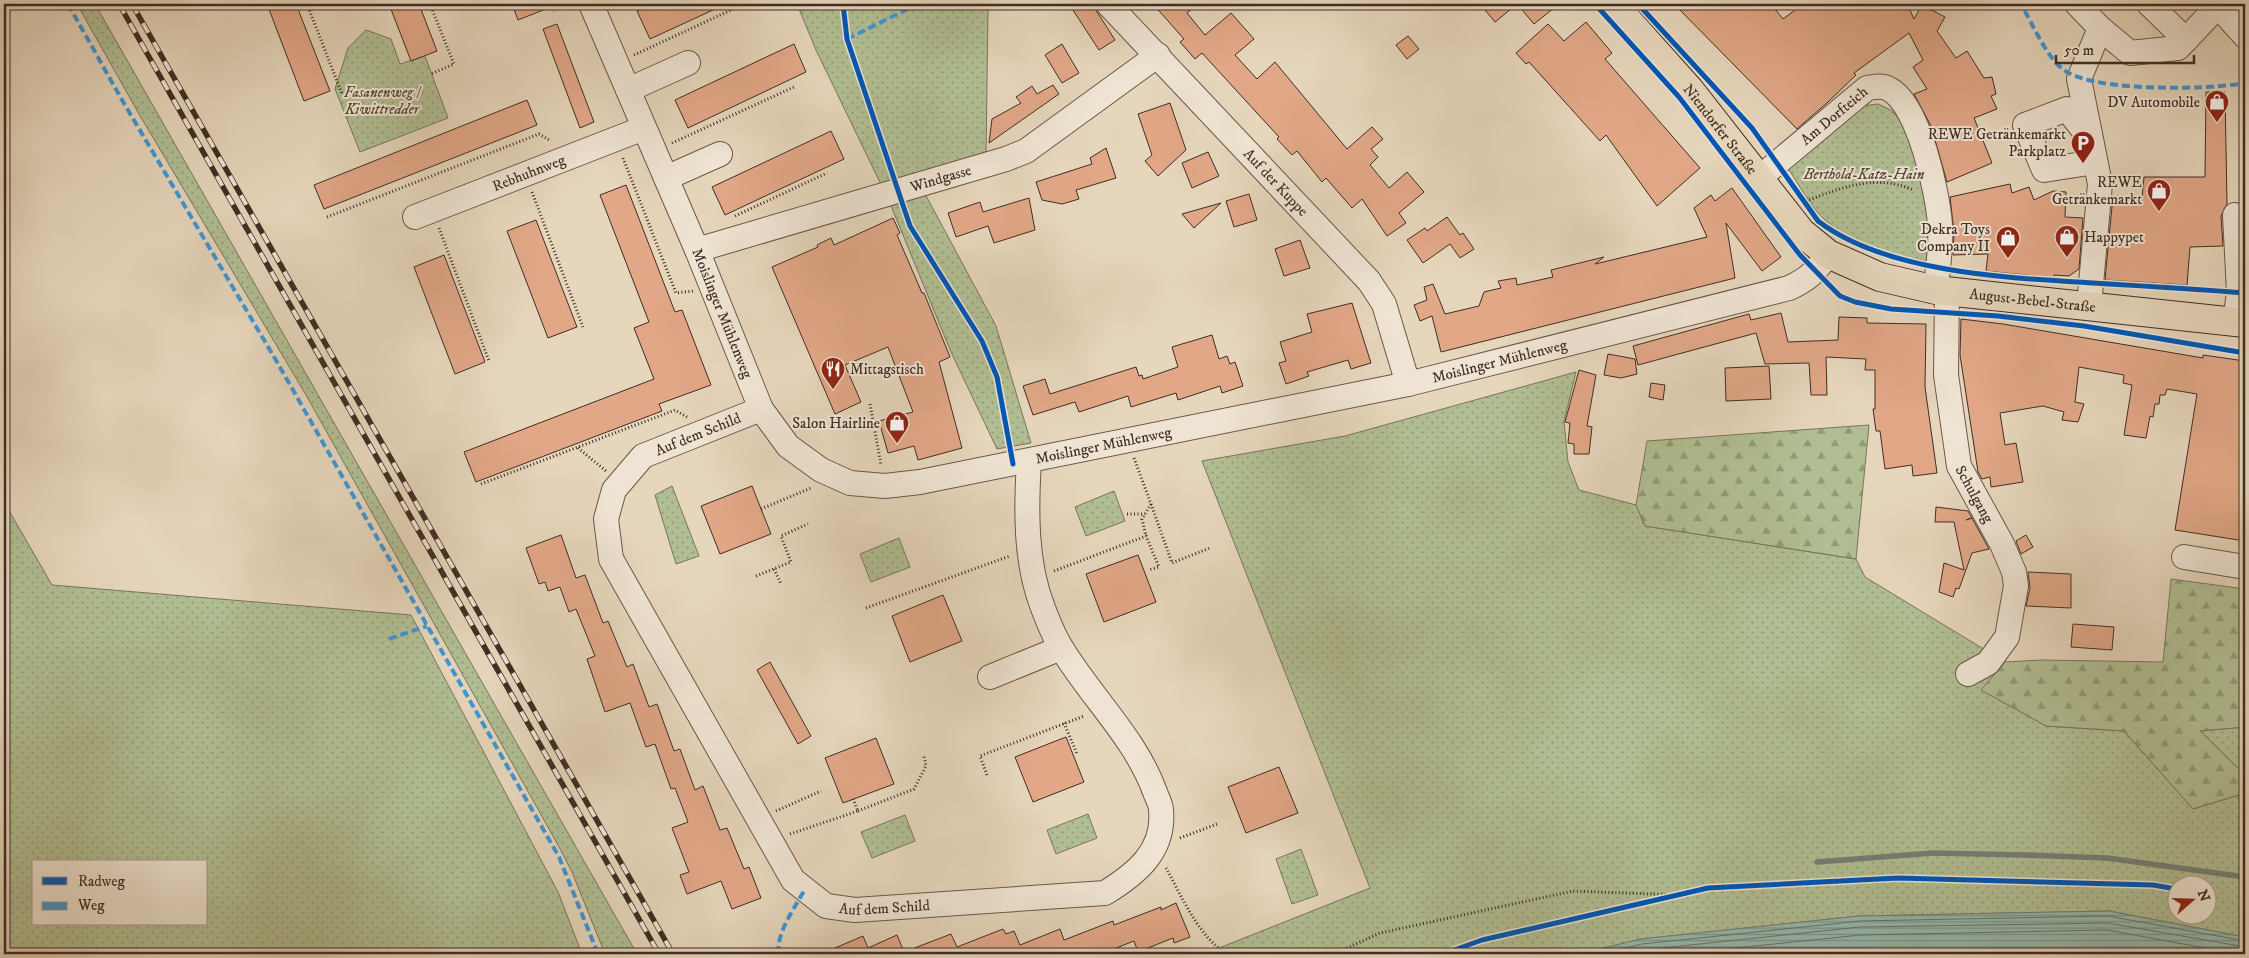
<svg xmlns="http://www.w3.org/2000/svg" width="2249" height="958" viewBox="0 0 2249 958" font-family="'IM FELL DW Pica',serif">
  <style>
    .grass { fill: url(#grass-dots); stroke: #78765c; fill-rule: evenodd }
    .forest { fill: url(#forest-firs); stroke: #78765c }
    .water { fill: url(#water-rules); stroke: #748177 }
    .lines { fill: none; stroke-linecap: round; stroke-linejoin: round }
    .shore { stroke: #6b7369; stroke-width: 1 }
    .stream { stroke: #748177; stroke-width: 5.5 }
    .building { fill: #e1a787; stroke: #402d24 }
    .minor-casing { stroke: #6a574a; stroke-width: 26 }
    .major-casing { stroke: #402d24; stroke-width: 30 }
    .path { stroke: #402d24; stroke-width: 3; stroke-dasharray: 1 2.5; stroke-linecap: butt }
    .minor { stroke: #efe4d3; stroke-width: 24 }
    .major { stroke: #e6d6bc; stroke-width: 28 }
    .rail-casing { stroke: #402d24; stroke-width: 5.5 }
    .rail { stroke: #efe4d3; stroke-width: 4; stroke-dasharray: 11; stroke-linecap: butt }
    .quiet { stroke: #3f96d6; stroke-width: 4; stroke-dasharray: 8 4; stroke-linecap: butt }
    .cycleway-casing { stroke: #efe4d3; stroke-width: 8 }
    .cycleway { stroke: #0057b8; stroke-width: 5 }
    .labels { text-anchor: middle; stroke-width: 4; stroke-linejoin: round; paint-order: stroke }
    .park-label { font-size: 15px; font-style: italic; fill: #574a3a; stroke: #efe4d3 }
    .poi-label { font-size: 15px; fill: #402d24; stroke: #efe4d3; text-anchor: end }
    .street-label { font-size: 15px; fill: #402d24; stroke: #efe4d3 }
  </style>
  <defs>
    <pattern id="grass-dots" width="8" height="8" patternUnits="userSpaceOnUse" patternTransform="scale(1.25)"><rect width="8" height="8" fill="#b1be93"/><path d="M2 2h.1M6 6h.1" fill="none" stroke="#919b78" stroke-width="1.8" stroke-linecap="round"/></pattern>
    <pattern id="forest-firs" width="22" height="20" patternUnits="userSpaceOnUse" patternTransform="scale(1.25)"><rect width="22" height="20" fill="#b1be93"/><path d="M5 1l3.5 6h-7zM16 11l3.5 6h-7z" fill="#919b78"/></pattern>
    <pattern id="water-rules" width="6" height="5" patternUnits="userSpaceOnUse" patternTransform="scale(1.25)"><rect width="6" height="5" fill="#96b9ae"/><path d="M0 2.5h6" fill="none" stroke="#7c978d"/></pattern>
  </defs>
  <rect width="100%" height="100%" fill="#e6d6bc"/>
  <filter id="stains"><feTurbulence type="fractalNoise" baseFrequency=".004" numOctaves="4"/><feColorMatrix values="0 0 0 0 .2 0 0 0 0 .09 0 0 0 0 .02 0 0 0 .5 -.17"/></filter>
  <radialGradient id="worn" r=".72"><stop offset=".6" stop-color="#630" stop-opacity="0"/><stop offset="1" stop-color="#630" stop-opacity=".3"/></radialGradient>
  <path class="grass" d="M77,4H95L637,954H605L572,872L558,845L306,395L139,114Z
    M797,4H995L988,9L986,155L924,192L996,326L1031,443L997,449L951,352L889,201L816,50Z
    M366,30L391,39L400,64L425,56L448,118L360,152L335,89L348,48Z
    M1878,104L1891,110L1907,127L1930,184L1929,262C1894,255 1854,246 1826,221C1810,207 1798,183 1786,165L1861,106Z
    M1576,372L1564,421L1568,462L1579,490L1636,505L1645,526L1856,559L1865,577L2005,662L1982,690L2046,726L2124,731L2193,809L2245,793V937L2109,911L1859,916L1641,939L1579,954H1204L1370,888L1202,461L1345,436ZM2176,886H2206V916H2176Z
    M672,486L699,556L676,564L655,495Z
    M1114,491L1125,521L1086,536L1075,507Z
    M4,502L52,585L411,615L558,892L582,954H4ZM34,862H206V924H34Z
    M899,538L910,567L871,582L860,554Z
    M2245,727V775L2200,731Z
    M1088,814L1097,838L1056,854L1047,830Z
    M905,815L915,841L872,858L861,832Z
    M1301,849L1318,895L1292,904L1276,859Z"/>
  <path class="forest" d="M1869,425L1856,559L1645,526L1636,505L1647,441Z
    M2171,579L2245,589V727L2200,731L2245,775V793L2193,809L2124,731L2046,726L1981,690L2005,662L2042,660L2163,662Z"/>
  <path class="water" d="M2109,911L2245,937V954H1579L1641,939L1859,916Z"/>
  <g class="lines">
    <path class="shore" d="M1600,954L1642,944L1860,921L2108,916L2245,941
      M1626,954L1643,950L1860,927L2108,923L2245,947
      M1677,954L1861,935L2107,930L2238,954"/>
    <path class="stream" d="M1817,862L1933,853L2025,855L2107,858L2245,877"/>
  </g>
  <path class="building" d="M267,4H296L330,91L304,101Z
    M389,4H419L437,51L411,61Z
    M512,4H556V5L518,20Z
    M653,4H726L650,39L637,11Z
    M1069,4H1092L1115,40L1099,50Z
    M1153,4H1198L1187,13L1205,35L1231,13L1254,39L1235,55L1257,79L1275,62L1347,149L1372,127L1383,139L1371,149L1378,157L1370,165L1389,188L1407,172L1424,192L1399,213L1406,223L1387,236L1362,199L1352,208L1326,178L1322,182L1297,151L1292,155L1277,139L1279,137L1202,53L1195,59L1180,42L1184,39Z
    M1480,4H1559L1534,24L1517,4L1495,22Z
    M1674,4H1771L1783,19L1803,4H1907L1914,19L1922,5L1945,17L1937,31L1956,58L1967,51L1984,78L1992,77L1996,94L1991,96L1997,109L1974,118L1992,163L1947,182L1931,126L1914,94L1927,89L1913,67L1923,60L1909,33L1854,73L1856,75L1828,102L1797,129Z
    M1586,22L1612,53L1605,59L1700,168L1657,206L1606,135L1600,141L1529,62L1526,64L1516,53L1548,24L1564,41Z
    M557,24L594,122L580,128L543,29Z
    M1408,36L1419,49L1407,59L1396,45Z
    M794,44L806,72L688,128L675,100Z
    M1062,44L1079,73L1062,83L1045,55Z
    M1053,85L1059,94L989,143L992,119L1021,103L1016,97L1032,86L1037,94Z
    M2206,92H2225L2227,204L2221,216L2223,246L2190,247L2187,285L2105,280L2113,196L2142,198L2144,177H2205Z
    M527,100L537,125L324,209L314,185Z
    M1170,103L1186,150L1158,176L1145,161L1152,155L1138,114Z
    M831,131L844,159L725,215L712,187Z
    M1106,148L1116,178L1076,190L1079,199L1062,204L1042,200L1036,182L1092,164L1090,158Z
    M1208,152L1219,176L1192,188L1182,163Z
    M2010,184L2012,193L2029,187L2034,200L2053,191L2066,192L2065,217L2083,218L2079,269L2069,276L2054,275V278L1986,271L1988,254L1953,255L1954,232L1950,197Z
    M626,185L675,312L682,310L711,385L659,404L662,411L476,482L464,452L654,379L634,328L649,322L600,195Z
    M1732,188L1781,257L1762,271L1726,223L1735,278L1441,352L1432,316L1420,321L1414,305L1427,300L1424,287L1433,284L1445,314L1479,306L1484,292L1501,288L1498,281L1516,278L1517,285L1553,277L1551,270L1604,257L1595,264L1707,237L1694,208L1711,195L1715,201Z
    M1249,194L1257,220L1234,227L1226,201Z
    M1029,198L1035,230L994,243L988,226L956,237L948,213L980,202L983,212Z
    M1221,203L1194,228L1182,214Z
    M1447,217L1460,235L1463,233L1474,249L1460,258L1450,244L1423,263L1407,240L1425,228L1427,231Z
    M893,218L900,233L897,235L922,293H924L950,357L939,362L962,448L918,460L914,446L888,453L879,421L913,412L888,347L845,365L861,402L835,414L772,267L818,247L817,245L831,238L834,245Z
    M536,220L577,327L548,338L507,231Z
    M1300,240L1310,268L1284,276L1275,249Z
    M444,255L485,362L455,374L414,267Z
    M1352,303L1371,363L1351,369L1348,360L1307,372L1309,376L1286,384L1279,363L1286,361L1280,342L1312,332L1307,314Z
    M1781,313L1788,342L1838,340L1839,317L1867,318V323L1926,324L1925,387L1937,473L1913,476L1912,465L1885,469L1880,431H1876L1873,409H1875V370H1865L1866,359L1826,357L1827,395H1811L1809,363L1765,364L1756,333L1638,365L1633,346L1749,314L1751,320Z
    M1961,319L2003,324L2203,358V355L2245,361V541L2175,530L2197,394L2167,389L2165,395H2160L2159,404H2155L2153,417L2150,416L2146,438L2124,435L2132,385L2123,383L2124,375L2079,367L2075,402L2084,404L2078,422L2062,420L2064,412L2043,406L2000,413L2005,445L2016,443L2023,482L1991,487L1990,477L1982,479L1978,472L1960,355Z
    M1212,335L1219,359L1227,356L1230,364L1235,362L1243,386L1222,393L1220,386L1178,400L1176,393L1131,407L1128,396L1079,412L1075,402L1033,415L1023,386L1045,379L1050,394L1136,367L1139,376L1142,375L1143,379L1178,367L1172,347Z
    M1608,354L1635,359L1637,374L1621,378L1604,375Z
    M1769,366L1771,399L1726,401L1725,368Z
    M1579,370L1596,375L1587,426L1592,427L1589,454H1574V444L1568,443L1570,423L1565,422Z
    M1651,383L1665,385L1663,400L1649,397Z
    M752,486L771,534L720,554L701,506Z
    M1936,507L1968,511L1972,518L1966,520L1972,518L1989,549L1972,553L1959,589L1956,588L1953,597L1939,592L1944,563L1964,570L1954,522H1935Z
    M561,535L576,578L585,575L603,623L608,621L627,667L633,664L649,707L657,704L674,751L680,749L695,790L703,786L720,830L727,828L744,869L749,867L761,898L732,909L721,881L687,894L680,875L689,872L672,828L688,822L675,788L671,789L655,744L646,747L630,703L605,712L587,659L595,656L576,609L569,612L560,587L548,591L545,582L539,584L526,548Z
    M2026,535L2033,547L2021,554L2016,541Z
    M1138,555L1156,602L1104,622L1086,574Z
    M2028,572L2071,574V608L2026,606L2030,588Z
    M943,595L962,641L910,662L892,616Z
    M2073,624L2114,627L2112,650L2071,647Z
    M770,662L811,736L798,744L757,670Z
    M1066,737L1084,782L1033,802L1015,757Z
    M876,738L894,784L843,803L825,758Z
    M1279,767L1298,813L1246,833L1228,787Z
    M1176,903L1190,937L1174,943L1173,938L1138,952L1134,941L1101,954H821L863,936L868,948L897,935L904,952L951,934L957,947L1003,929L1006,934L1014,931L1020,945L1060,929L1064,940L1113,921L1114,925L1161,907V910Z"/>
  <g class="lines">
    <defs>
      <g id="minor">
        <path id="s1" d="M591,4L697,250L761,409L788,446L821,470L850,483L885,486L920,482L1408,384L1789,288C1807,280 1817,271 1828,254"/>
        <path id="s2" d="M1108,4L1369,281L1384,304L1408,384"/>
        <path d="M2077,4L2100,28L2079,79L2100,184L2089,306"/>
        <path d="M2149,4L2186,40"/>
        <path d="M2216,4L2245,36"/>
        <path d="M2100,28L2130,53L2178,48L2218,6"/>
        <path d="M628,90L688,63"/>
        <path d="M2088,136L2067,109L2025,125L2044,170L2095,162"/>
        <path d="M666,178L720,154"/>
        <path id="s3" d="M1758,179L1867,88C1874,87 1882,85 1889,89C1919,104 1938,194 1940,225C1942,246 1937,269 1936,290"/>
        <path d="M2235,215L2239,292L2235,322"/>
        <path id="s4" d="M415,217L644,128"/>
        <path id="s5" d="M697,250L1006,159L1026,151L1158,55"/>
        <path id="s6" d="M1947,291L1946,375L1959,466L2002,544L2014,572L2016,586L2007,637L1988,663L1968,674"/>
        <path id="s7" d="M761,409L643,456L614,490L606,519L611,559L793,880L826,906L855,910L1105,893C1136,874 1165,851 1161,810C1161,804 1157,798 1155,792C1136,739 1091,697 1062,649C1054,637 1048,621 1043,608C1025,562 1026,509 1029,461"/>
        <path d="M2184,557L2245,567"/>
        <path d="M990,677L1061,648"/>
      </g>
      <g id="major">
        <path id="s8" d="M1613,4L1689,89L1801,232L1828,254L1880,277L1936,290L2245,323"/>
      </g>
    </defs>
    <use href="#minor" class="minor-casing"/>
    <use href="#major" class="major-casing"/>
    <path class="path" d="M307,4L342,94
      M430,4L454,64L431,74
      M552,4L554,11
      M634,55L744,4
      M672,143L794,87
      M623,158L676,293L693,291
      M532,192L583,327
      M1806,201C1841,188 1876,173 1913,190
      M735,216L827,173
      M327,217L539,134L551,141
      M439,228L489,361
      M870,404L881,465
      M578,448L606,471
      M1134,458L1151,504L1142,519L1146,536
      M481,484L675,410L687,417
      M1151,504L1172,563L1210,548
      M761,509L811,488
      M1127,514H1145
      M774,569L781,584
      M1054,571L1146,536L1159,567L1148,570
      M756,576L791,562L781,536L808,524
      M866,608L1010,556
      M1064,723L1077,754
      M987,775L980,756L1084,716
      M776,811L821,791
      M858,811L914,789L926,766L924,756
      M790,834L858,811L853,799
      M1180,838L1217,824
      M1166,868C1182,897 1198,935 1226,954
      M1334,954L1380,933L1573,891L1677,895"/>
    <use href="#minor" class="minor"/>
    <use href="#major" class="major"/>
    <defs>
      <path id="rail" d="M119,4L659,954
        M132,4L673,954"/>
    </defs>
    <use href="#rail" class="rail-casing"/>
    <use href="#rail" class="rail"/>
    <path class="quiet" d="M68,4L122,100L277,362L559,857L598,954
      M2016,4L2022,6C2033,25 2047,58 2064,70C2093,92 2208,90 2245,83
      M847,39L918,4
      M389,639L427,626
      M779,954C775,935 795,907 804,891"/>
    <defs>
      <path id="cycleway" d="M843,4L847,39L910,226L982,341L997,377L1013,464
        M1595,4L1679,97L1800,255L1840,296L1855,302L1891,309L1998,316L2084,326L2245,353
        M1638,4L1752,128L1818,221C1886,273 2009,278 2093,283C2144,286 2195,289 2245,293
        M1443,954L1482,940L1708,888L1898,878L2153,885L2176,889"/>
    </defs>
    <use href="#cycleway" class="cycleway-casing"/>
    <use href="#cycleway" class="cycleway"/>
  </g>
  <defs>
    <symbol id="shop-pin" viewBox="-11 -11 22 30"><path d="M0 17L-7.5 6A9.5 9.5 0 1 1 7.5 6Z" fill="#8f2418" stroke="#efe4d3"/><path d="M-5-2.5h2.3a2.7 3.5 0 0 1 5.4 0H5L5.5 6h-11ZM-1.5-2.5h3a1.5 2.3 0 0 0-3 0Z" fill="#fff"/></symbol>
    <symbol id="parking-pin" viewBox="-11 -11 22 30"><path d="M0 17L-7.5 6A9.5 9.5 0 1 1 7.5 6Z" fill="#8f2418" stroke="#efe4d3"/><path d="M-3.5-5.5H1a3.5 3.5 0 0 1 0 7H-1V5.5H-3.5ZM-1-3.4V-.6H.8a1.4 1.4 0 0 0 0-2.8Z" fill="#fff"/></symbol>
    <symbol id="restaurant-pin" viewBox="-11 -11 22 30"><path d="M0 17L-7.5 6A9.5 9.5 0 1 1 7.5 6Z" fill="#8f2418" stroke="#efe4d3"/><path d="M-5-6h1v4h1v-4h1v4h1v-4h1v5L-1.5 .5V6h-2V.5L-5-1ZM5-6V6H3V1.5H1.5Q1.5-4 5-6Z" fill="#fff"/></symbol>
  </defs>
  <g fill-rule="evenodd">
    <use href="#shop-pin" x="2203" y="88" width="28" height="38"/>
    <use href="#parking-pin" x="2069" y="129" width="28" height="38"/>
    <use href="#shop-pin" x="2145" y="177" width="28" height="38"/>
    <use href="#shop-pin" x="2053" y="223" width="28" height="38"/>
    <use href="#shop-pin" x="1994" y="224" width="28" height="38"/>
    <use href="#restaurant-pin" x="819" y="355" width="28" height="38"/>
    <use href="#shop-pin" x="883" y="409" width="28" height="38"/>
  </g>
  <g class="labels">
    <g class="park-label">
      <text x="382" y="97">Fasanenweg /<tspan x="382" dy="17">Kiwittredder</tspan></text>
      <text x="1864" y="179">Berthold-Katz-Hain</text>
    </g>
    <g class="poi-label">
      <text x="2200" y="107">DV Automobile</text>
      <text x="2066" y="139">REWE Getränkemarkt<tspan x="2066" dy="17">Parkplatz</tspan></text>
      <text x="2142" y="187">REWE<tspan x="2142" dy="17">Getränkemarkt</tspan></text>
      <text x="1990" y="234">Dekra Toys<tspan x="1990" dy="17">Company II</tspan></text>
      <text x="2084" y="242" text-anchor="start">Happypet</text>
      <text x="850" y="374" text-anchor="start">Mittagstisch</text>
      <text x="880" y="428">Salon Hairline</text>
    </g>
    <g class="street-label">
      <text dy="5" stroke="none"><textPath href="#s3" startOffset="99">Am Dorfteich</textPath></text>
      <text dy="5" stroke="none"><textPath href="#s8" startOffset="165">Niendorfer Straße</textPath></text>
      <text dy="5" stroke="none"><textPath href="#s4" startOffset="122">Rebhuhnweg</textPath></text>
      <text dy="5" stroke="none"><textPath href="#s5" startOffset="254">Windgasse</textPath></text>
      <text dy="5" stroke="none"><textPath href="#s2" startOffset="245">Auf der Kuppe</textPath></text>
      <text dy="5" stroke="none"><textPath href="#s8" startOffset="542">August-Bebel-Straße</textPath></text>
      <text dy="5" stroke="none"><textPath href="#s1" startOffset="336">Moislinger Mühlenweg</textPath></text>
      <text dy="5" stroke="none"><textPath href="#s1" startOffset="1220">Moislinger Mühlenweg</textPath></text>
      <text transform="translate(698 434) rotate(-22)" y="5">Auf dem Schild</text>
      <text dy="5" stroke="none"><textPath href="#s1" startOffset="815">Moislinger Mühlenweg</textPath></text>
      <text dy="5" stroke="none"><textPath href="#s6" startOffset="208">Schulgang</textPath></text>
      <text dy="5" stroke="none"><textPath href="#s7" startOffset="712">Auf dem Schild</textPath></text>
    </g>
  </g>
  <rect width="2249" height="958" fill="none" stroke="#e6d6bc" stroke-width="20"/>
  <rect x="5" y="5" width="2239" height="948" fill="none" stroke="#402d24" stroke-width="2.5"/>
  <rect x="10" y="10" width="2229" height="938" fill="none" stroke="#402d24"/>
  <rect x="32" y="860" width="175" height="65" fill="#efe4d3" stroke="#a99b8d"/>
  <rect x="42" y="877" width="25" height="8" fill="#0057b8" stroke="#a99b8d"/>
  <text x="78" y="886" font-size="15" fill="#402d24">Radweg</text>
  <rect x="42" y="902" width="25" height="8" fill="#3f96d6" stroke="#a99b8d"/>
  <text x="78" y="910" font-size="15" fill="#402d24">Weg</text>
  <g transform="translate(2192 900) rotate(70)"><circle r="24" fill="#efe4d3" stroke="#a99b8d"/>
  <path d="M0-4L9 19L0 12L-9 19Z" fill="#8f2418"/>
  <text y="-8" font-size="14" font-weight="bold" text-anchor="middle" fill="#402d24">N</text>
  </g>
  <path d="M2056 55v8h138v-8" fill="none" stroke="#402d24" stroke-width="2.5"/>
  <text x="2064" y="55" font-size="15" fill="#402d24" stroke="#efe4d3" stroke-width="4" paint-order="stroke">50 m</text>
  <rect width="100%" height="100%" filter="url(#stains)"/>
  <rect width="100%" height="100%" fill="url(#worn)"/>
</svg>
